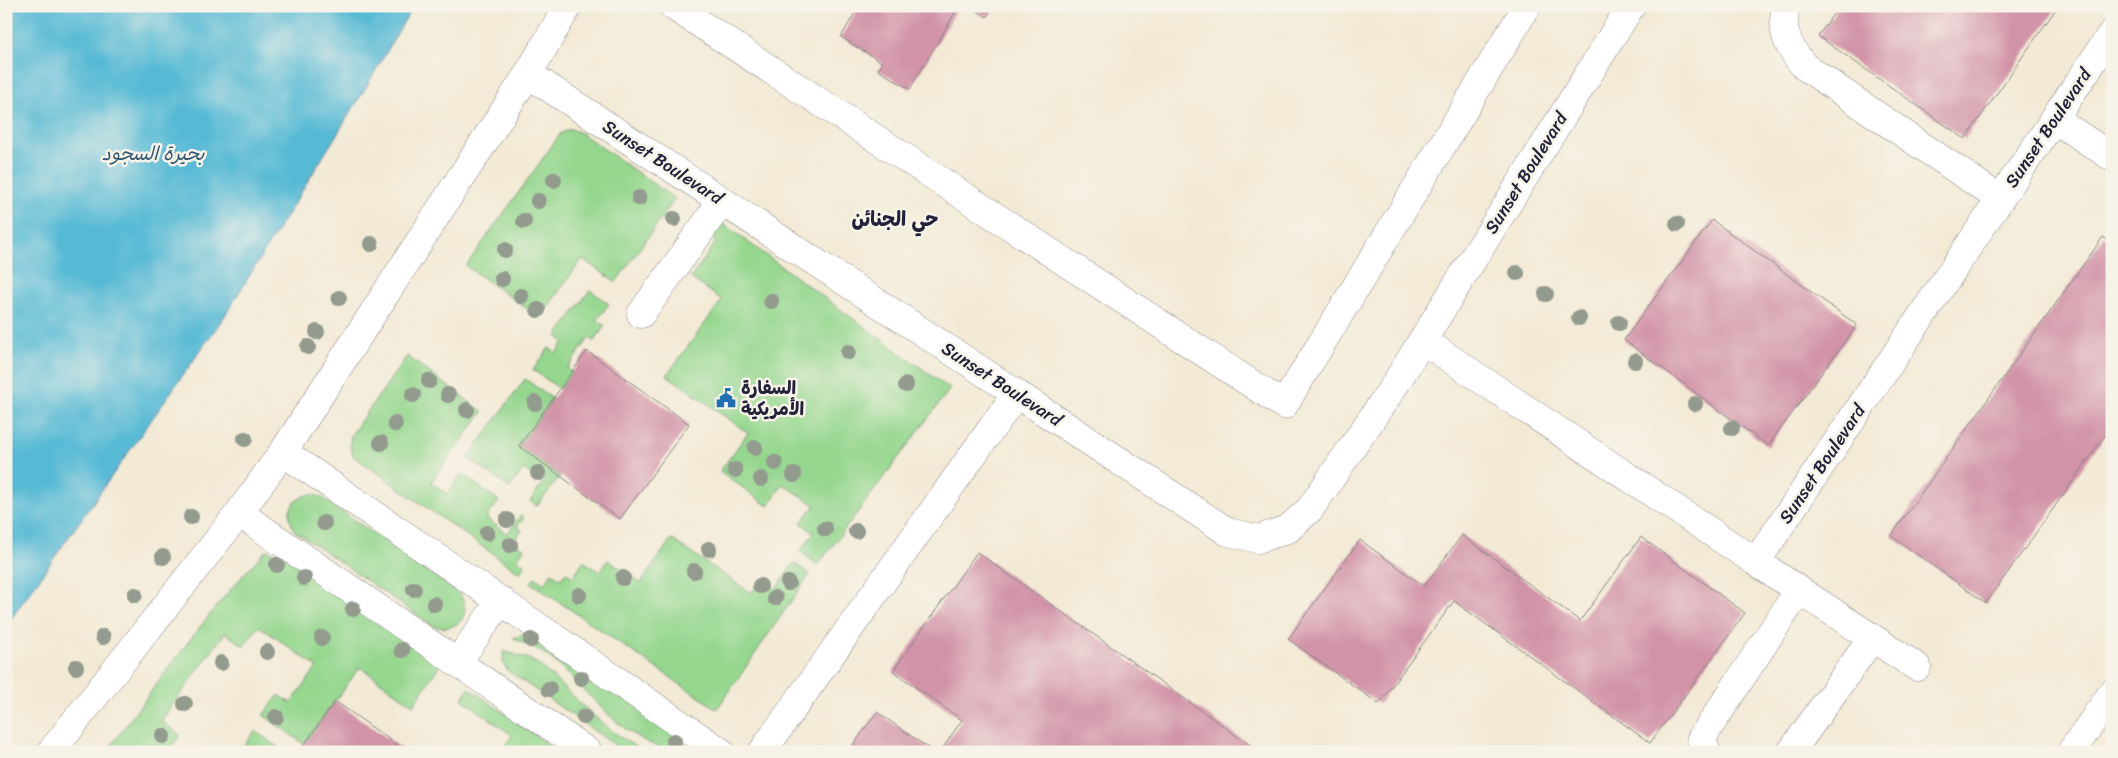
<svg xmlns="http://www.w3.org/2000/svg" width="2118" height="758" viewBox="0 0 2118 758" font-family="Sriracha,'Playpen Sans Arabic',sans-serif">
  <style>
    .green { fill: #95d78f; stroke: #5c7c65 }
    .water { fill: #56bad5; stroke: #3c6e88 }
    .building { fill: #d193a7 }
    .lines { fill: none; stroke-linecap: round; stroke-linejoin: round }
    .minor-casing { stroke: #8a8688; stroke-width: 29 }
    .minor { stroke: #fff; stroke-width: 28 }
    .tree { fill: #939a8e }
    .labels { text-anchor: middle; stroke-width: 5; stroke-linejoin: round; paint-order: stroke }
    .street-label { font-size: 18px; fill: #22223b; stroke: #f7f3e8 }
    .poi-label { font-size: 18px; font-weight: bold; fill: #22223b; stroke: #f7f3e8; text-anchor: start }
    .water-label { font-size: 19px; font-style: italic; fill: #345771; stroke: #f7f3e8 }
    .quarter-label { font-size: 20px; font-weight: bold; fill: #22223b; stroke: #f7f3e8 }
  </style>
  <rect width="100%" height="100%" fill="#f7f3e8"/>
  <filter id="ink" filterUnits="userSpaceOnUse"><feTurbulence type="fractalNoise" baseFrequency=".02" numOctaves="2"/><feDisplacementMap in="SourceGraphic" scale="10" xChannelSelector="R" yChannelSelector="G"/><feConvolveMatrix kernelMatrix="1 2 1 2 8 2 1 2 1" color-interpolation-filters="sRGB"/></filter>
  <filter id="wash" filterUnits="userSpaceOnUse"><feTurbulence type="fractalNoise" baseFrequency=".0096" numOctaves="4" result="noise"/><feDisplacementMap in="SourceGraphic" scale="20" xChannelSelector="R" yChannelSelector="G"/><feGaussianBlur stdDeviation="1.12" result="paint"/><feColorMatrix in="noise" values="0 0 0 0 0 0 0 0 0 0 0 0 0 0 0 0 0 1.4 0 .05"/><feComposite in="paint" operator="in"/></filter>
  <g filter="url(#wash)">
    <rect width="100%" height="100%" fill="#f3ead5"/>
    <path class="green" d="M571,129L581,133L675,199L616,282L582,259L540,318L466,266L561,133Z
      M719,221L950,389L818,565L800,551L814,533L801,523L815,505L783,484L768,506L720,471L748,433L667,375L722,300L691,278L716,242L708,236Z
      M590,290L609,304L597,320L605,326L594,341L589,338L567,369L572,372L560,389L533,370L549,348L556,353L564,342L557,336Z
      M407,356L483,412L431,482L447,494L462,474L499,501L486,518L507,534L521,515L524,518L517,526L522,530L514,541L524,549L517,559L525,565L520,573L353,456L350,445L351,435Z
      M525,379L553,399L519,446L560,476L537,506L530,501L543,483L523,469L510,488L468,458Z
      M311,494L321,497L459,593C474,615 458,633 433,626L295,531C284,513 290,499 311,494Z
      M671,539L751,593L762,579L776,589L794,563L810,574L717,709L531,583L535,577L544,584L552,573L561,579L566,572L573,577L583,561L600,572L608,560L641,583Z
      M266,550L284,556L440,665L413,705L360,667L304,744L263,715L279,695L291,703L317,667L259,626L244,646L225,633L161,721L180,735L168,752H106C158,683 207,612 266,550Z
      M524,635L534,637L682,738L687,752C628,751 593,694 553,660C541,650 527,645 513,638Z
      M503,651L529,659L538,664C573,694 604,732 646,752H625L508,671L503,663Z
      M469,688L559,752H501L512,735L462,699Z
      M255,731L284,752H240Z"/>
    <path class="water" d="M6,6H413L368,84L224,317L6,626Z"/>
    <g id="blocks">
      <path class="building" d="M859,6H959L910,89L878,70L883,63L841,37Z
        M969,6H994L987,17Z
        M1839,6H2058L1965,139L1818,36Z
        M1712,220L1857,325L1768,446L1624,340Z
        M2103,237L2112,243V426L1986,603L1891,536Z
        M587,351L689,424L620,519L519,446Z
        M1462,535L1580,621L1641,537L1745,613L1650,743L1454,601L1379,704L1288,639L1360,540L1424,586Z
        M977,552L1260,752H940L962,720L893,671Z
        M335,701L407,752H299Z
        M877,712L934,752H848Z"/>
    </g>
  </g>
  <g filter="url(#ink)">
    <use href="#blocks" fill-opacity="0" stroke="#8a8688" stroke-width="1"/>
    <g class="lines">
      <defs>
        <path id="minor" d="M673,6L1284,405L1527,6
          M1786,6C1780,32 1788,46 1804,66L2000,199
          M528,74L1228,532L1258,539L1288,529L1310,509L1392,389L1631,6
          M2054,119L2112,157
          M641,314L722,201
          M1422,340L1756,562L2112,33
          M283,452L721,752
          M239,513L588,752
          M1756,562L1917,667
          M457,663L501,600
          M51,752L239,513L283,452L528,74L568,6
          M762,752L1016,394
          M1707,752L1701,739L1799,590
          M1791,752L1872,638
          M2071,752L2112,693"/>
      </defs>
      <use href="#minor" class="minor-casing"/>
      <use href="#minor" class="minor"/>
    </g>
    <g class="tree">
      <circle cx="554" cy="180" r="8"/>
      <circle cx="639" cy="198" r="8"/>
      <circle cx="538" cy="201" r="8"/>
      <circle cx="674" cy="219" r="8"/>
      <circle cx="524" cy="221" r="8"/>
      <circle cx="1677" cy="224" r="8"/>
      <circle cx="371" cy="244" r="8"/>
      <circle cx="505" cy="250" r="8"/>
      <circle cx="1517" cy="273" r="8"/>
      <circle cx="502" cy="279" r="8"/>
      <circle cx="1546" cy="294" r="8"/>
      <circle cx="521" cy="296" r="8"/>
      <circle cx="339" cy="298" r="8"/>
      <circle cx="771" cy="301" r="8"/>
      <circle cx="538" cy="310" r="8"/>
      <circle cx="1579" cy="318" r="8"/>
      <circle cx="1619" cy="323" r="8"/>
      <circle cx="317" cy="332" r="8"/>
      <circle cx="308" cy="347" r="8"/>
      <circle cx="848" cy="352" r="8"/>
      <circle cx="1635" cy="361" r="8"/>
      <circle cx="429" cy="381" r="8"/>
      <circle cx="906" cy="385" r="8"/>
      <circle cx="413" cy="395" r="8"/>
      <circle cx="448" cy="395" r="8"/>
      <circle cx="535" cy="403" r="8"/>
      <circle cx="1695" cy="404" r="8"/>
      <circle cx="467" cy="410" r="8"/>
      <circle cx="395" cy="424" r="8"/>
      <circle cx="1732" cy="428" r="8"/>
      <circle cx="245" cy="439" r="8"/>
      <circle cx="381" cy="443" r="8"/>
      <circle cx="755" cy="448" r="8"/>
      <circle cx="775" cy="463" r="8"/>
      <circle cx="735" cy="470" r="8"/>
      <circle cx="538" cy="473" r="8"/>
      <circle cx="794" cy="475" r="8"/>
      <circle cx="761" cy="479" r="8"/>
      <circle cx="191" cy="517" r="8"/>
      <circle cx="507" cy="520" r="8"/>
      <circle cx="324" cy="523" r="8"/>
      <circle cx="825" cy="529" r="8"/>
      <circle cx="856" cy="531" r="8"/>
      <circle cx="487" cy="533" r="8"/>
      <circle cx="510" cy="545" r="8"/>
      <circle cx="709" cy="549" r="8"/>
      <circle cx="163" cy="557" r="8"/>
      <circle cx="277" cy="565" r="8"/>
      <circle cx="694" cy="571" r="8"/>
      <circle cx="304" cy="578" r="8"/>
      <circle cx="623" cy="578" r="8"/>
      <circle cx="788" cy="583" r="8"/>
      <circle cx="760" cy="586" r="8"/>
      <circle cx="414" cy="589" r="8"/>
      <circle cx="135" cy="595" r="8"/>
      <circle cx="579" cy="595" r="8"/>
      <circle cx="775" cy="598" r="8"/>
      <circle cx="434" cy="604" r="8"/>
      <circle cx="353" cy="609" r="8"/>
      <circle cx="103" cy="637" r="8"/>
      <circle cx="322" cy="638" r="8"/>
      <circle cx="531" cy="640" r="8"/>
      <circle cx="402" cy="650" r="8"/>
      <circle cx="267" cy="652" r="8"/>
      <circle cx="221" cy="663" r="8"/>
      <circle cx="76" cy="667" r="8"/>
      <circle cx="581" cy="678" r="8"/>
      <circle cx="549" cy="689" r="8"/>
      <circle cx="185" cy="704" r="8"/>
      <circle cx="276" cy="717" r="8"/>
      <circle cx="584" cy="717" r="8"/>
      <circle cx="163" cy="736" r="8"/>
      <circle cx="674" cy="741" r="8"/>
    </g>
  </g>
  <defs>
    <symbol id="civic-bare" viewBox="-9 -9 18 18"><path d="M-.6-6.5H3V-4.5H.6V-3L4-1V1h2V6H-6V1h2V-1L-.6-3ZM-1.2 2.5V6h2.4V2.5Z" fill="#1f6fb2" stroke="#f7f3e8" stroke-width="2.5" paint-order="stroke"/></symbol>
  </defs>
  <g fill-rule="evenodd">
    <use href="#civic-bare" x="712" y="384" width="28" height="28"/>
  </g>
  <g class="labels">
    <g class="street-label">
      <text transform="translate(2048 128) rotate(-56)" y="6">Sunset Boulevard</text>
      <text transform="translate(663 162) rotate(33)" y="6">Sunset Boulevard</text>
      <text transform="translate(1526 173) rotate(-58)" y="6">Sunset Boulevard</text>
      <text transform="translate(1002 384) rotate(33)" y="6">Sunset Boulevard</text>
      <text transform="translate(1822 464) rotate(-56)" y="6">Sunset Boulevard</text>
    </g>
    <g class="poi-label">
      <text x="741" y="394">السفارة<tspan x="741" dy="21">الأمريكية</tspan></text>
    </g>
    <g class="water-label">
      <text x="153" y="160">بحيرة السجود</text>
    </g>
    <g class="quarter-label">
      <text x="895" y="226">حي الجنائن</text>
    </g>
  </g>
  <rect width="2118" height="758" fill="none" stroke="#f7f3e8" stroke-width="25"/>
</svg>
